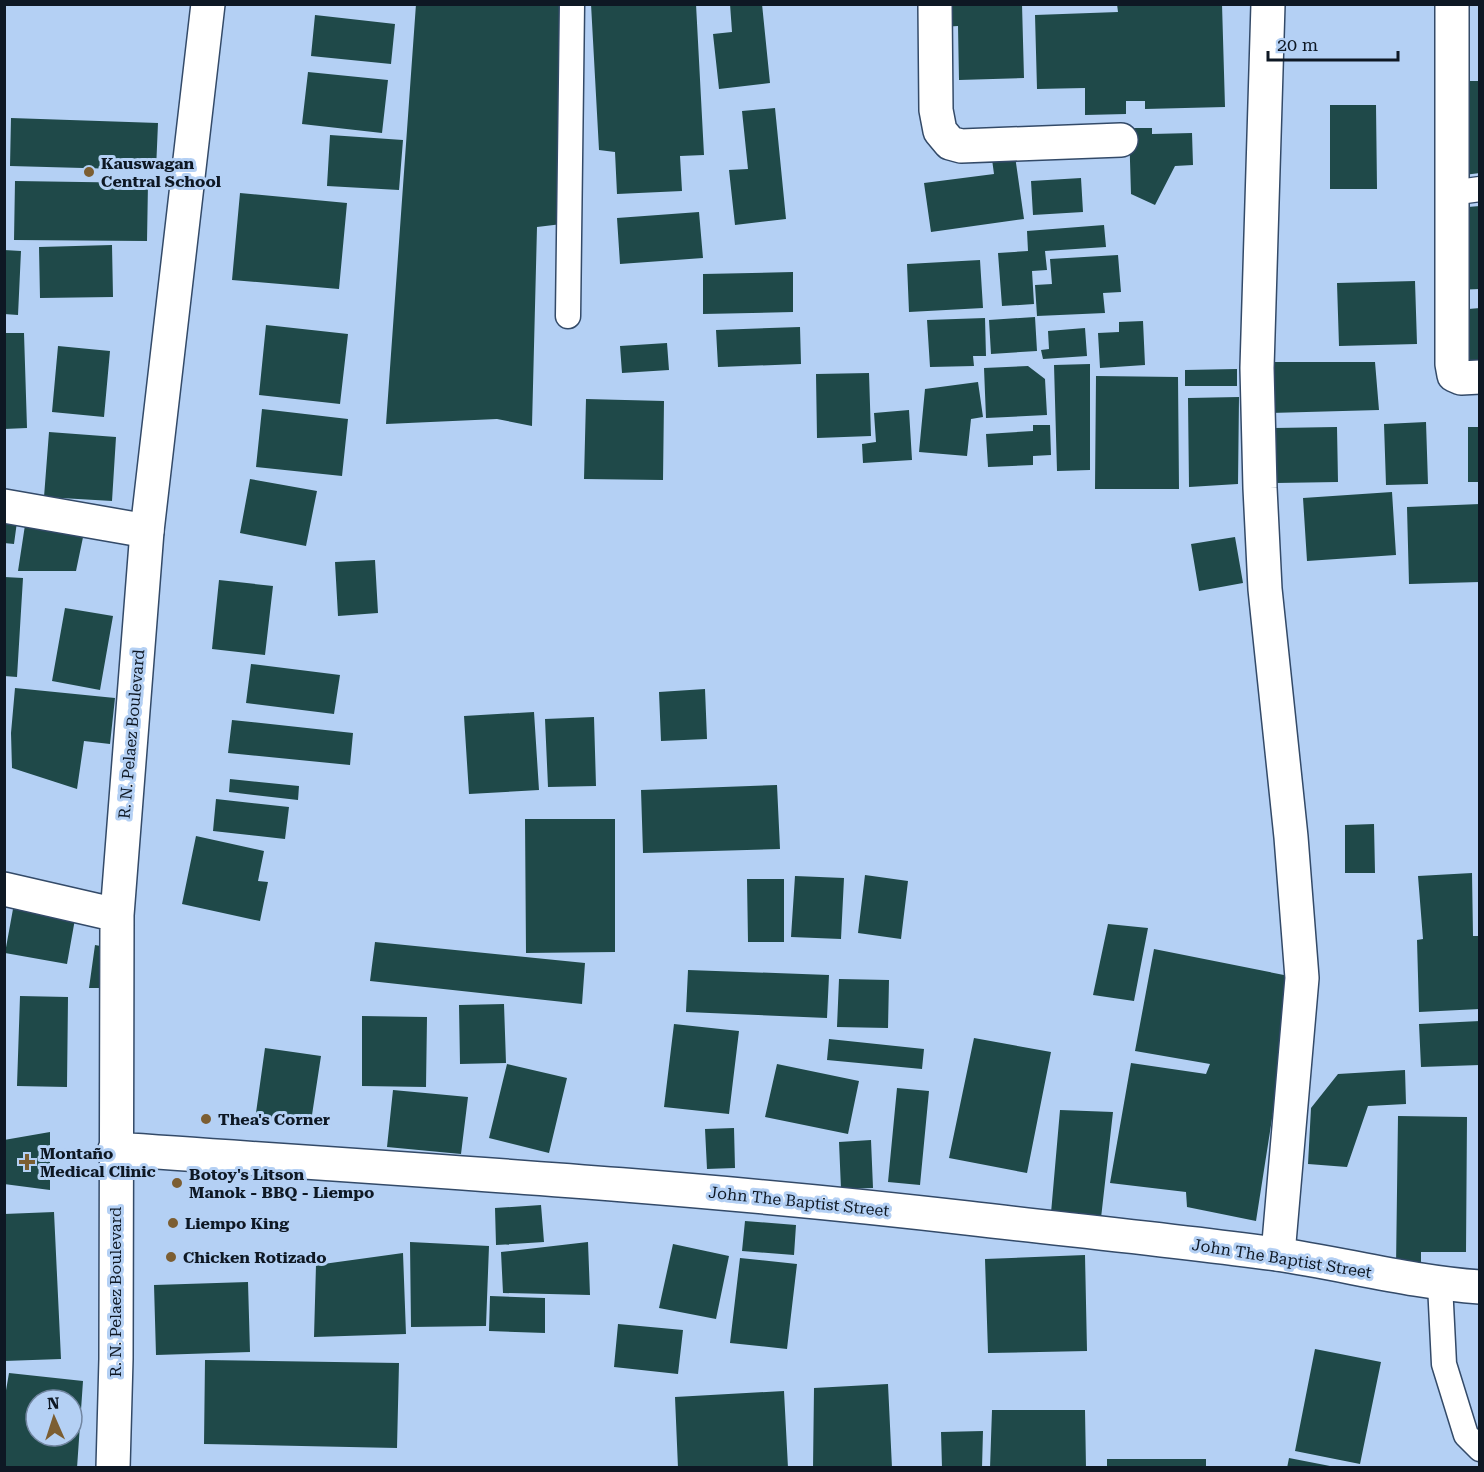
<svg xmlns="http://www.w3.org/2000/svg" width="1484" height="1472" viewBox="0 0 1484 1472" font-family="'Roboto Serif',serif">
  <style>
    .building { fill: #1f4949; fill-rule: evenodd }
    .lines { fill: none; stroke-linecap: round; stroke-linejoin: round }
    .lane-casing { stroke: #334a68; stroke-width: 27 }
    .street-casing { stroke: #334a68; stroke-width: 36 }
    .secondary-casing { stroke: #334a68; stroke-width: 36 }
    .lane { stroke: #fff; stroke-width: 24 }
    .street { stroke: #fff; stroke-width: 33 }
    .secondary { stroke: #fff; stroke-width: 33 }
    .poi-dot { fill: #7c5e32; stroke: #b4d0f4; stroke-width: 2 }
    .labels { text-anchor: middle; stroke-width: 6; stroke-linejoin: round; paint-order: stroke }
    .poi-label { font-size: 16px; font-weight: bold; fill: #0e1824; stroke: #b4d0f4; text-anchor: start }
    .street-label { font-size: 16px; fill: #0e1824; stroke: #b4d0f4 }
  </style>
  <rect width="100%" height="100%" fill="#b4d0f4"/>
  <path class="building" d="M416,4H564L562,224L537,227L532,426L497,419L386,424Z
    M591,4H696L704,155L680,156L682,191L617,194L615,152L599,150Z
    M730,4H762L770,83L719,89L713,34L732,32Z
    M941,4H1022L1024,78L959,80L958,26L941,27Z
    M1117,4H1222L1225,107L1145,109V101H1126V114L1085,115V88L1037,89L1035,15L1118,12Z
    M315,15L395,24L391,64L311,56Z
    M308,72L388,80L382,133L302,124Z
    M1460,81H1480V173L1464,175Z
    M1330,105H1376L1377,189H1330Z
    M775,108L786,219L735,225L729,170L748,169L742,111Z
    M11,118L158,123L156,170L10,166Z
    M1129,128H1152V134L1192,133L1193,165L1175,166L1155,205L1131,194Z
    M330,135L403,140L399,190L327,186Z
    M1014,149L1024,219L931,232L924,183L994,174L991,152Z
    M1081,178L1083,212L1033,215L1031,181Z
    M15,181L148,183L147,241L14,240Z
    M240,193L347,203L339,289L232,280Z
    M1480,206V289L1454,290L1455,208Z
    M699,212L703,258L620,264L617,218Z
    M1104,225L1106,247L1045,251L1047,270L1032,271L1034,304L1002,306L998,253L1028,251L1027,231Z
    M112,245L113,297L40,298L39,247Z
    M4,250L21,251L18,315L4,314Z
    M1118,255L1121,292L1103,293L1105,313L1037,316L1035,285L1052,284L1050,259Z
    M980,260L983,308L909,312L907,264Z
    M793,272V312L703,314V274Z
    M1415,281L1417,344L1339,346L1337,283Z
    M1480,308V372L1458,373L1457,310Z
    M1035,317L1037,351L991,354L989,320Z
    M985,318L986,356H973L974,366L930,367L927,320Z
    M1143,321L1145,365L1100,368L1098,333L1119,332V322Z
    M266,325L348,334L340,404L259,395Z
    M800,327L801,364L718,367L716,330Z
    M1085,328L1087,356L1043,359L1041,350L1049,349L1048,331Z
    M4,333H24L27,428L4,429Z
    M667,343L669,370L622,373L620,346Z
    M58,346L110,351L104,417L52,412Z
    M1270,362H1375L1379,410L1269,413Z
    M1090,364V470L1057,471L1054,365Z
    M1028,366L1045,379L1047,415L986,418L984,368Z
    M1237,369V386H1185V370Z
    M869,373L871,436L817,438L816,374Z
    M1096,376L1178,377L1179,489H1095Z
    M978,382L983,417L971,419L967,456L919,452L925,389Z
    M1239,397L1238,484L1189,487L1188,398Z
    M586,399L664,401L663,480L584,479Z
    M262,409L348,419L342,476L256,467Z
    M909,410L912,460L863,463L862,444L876,442L874,413Z
    M1426,422L1428,484L1386,485L1384,424Z
    M1033,425H1050L1051,455L1033,456V465L988,467L986,434L1033,431Z
    M1337,427L1338,482L1276,483L1274,428Z
    M1468,427H1480V482H1468Z
    M49,432L116,437L112,501L44,497Z
    M250,479L317,491L306,546L240,533Z
    M1392,492L1396,555L1307,561L1303,498Z
    M1480,504V582L1409,584L1407,507Z
    M4,505L19,507L14,544L4,543Z
    M87,518L76,571H18L25,525Z
    M1235,537L1243,583L1199,591L1191,544Z
    M375,560L378,613L338,616L335,562Z
    M4,577L23,578L17,677L4,676Z
    M219,580L273,586L265,655L212,649Z
    M65,608L113,616L100,690L52,681Z
    M251,664L340,675L334,714L246,703Z
    M15,688L115,698L110,744L84,741L77,789L12,768L11,733Z
    M705,689L707,739L661,741L659,692Z
    M534,712L539,790L469,794L464,716Z
    M594,717L596,786L548,787L545,719Z
    M232,720L353,733L350,765L228,753Z
    M230,779L299,786L298,800L229,792Z
    M777,785L780,849L643,853L641,790Z
    M216,799L289,807L285,839L213,831Z
    M525,819H615V952L526,953Z
    M1374,824L1375,873H1345V825Z
    M196,836L264,851L258,881L268,882L260,921L182,904Z
    M1472,873L1473,936H1480V1009L1419,1012L1417,940L1423,939L1418,876Z
    M865,875L908,881L901,939L858,933Z
    M795,876L844,878L841,939L791,937Z
    M747,879H784V942H748Z
    M13,909L75,919L67,964L5,953Z
    M1108,924L1148,928L1134,1001L1093,995Z
    M375,942L585,963L582,1004L370,981Z
    M95,945L106,947L101,988H89Z
    M1154,949L1299,978L1279,1074L1256,1221L1187,1207L1186,1192L1110,1183L1131,1063L1206,1074L1210,1064L1135,1051Z
    M688,970L829,975L827,1018L686,1012Z
    M839,979L889,980L888,1028L837,1027Z
    M20,996L68,997L67,1087L17,1086Z
    M504,1004L506,1063L460,1064L459,1005Z
    M362,1016L427,1017L426,1087L362,1086Z
    M1480,1021V1065L1421,1067L1419,1024Z
    M674,1024L739,1031L729,1114L664,1107Z
    M974,1038L1051,1052L1027,1173L949,1158Z
    M829,1039L924,1049L922,1069L827,1060Z
    M265,1048L321,1056L310,1128L255,1120Z
    M507,1064L567,1078L549,1153L489,1138Z
    M777,1064L859,1081L848,1134L765,1117Z
    M1405,1070L1406,1104L1368,1106L1347,1167L1308,1164L1311,1108L1338,1074Z
    M897,1088L929,1091L920,1185L888,1182Z
    M393,1090L468,1097L461,1154L387,1147Z
    M1060,1110L1113,1112L1101,1218L1051,1213Z
    M1398,1116L1467,1117L1466,1252H1421V1267H1396Z
    M734,1128L735,1168L707,1169L705,1129Z
    M50,1132V1190L4,1184V1140Z
    M871,1140L873,1188L841,1189L839,1142Z
    M541,1205L544,1242L496,1245L495,1208Z
    M54,1212L61,1359L4,1361V1214Z
    M745,1221L796,1225L794,1255L742,1251Z
    M410,1242L489,1246L486,1326L411,1327Z
    M588,1242L590,1295L503,1293L501,1252Z
    M673,1244L729,1256L716,1319L659,1308Z
    M403,1253L406,1334L314,1337L316,1265Z
    M1085,1255L1087,1351L988,1353L985,1259Z
    M740,1258L797,1264L787,1349L730,1343Z
    M248,1282L250,1352L156,1355L154,1285Z
    M490,1296L545,1298V1333L489,1331Z
    M618,1324L683,1330L678,1374L614,1367Z
    M1315,1349L1381,1362L1360,1464L1295,1451Z
    M205,1360L399,1363L397,1448L204,1444Z
    M9,1373L83,1381L77,1468H4V1402ZM36,1400H72V1436H36Z
    M888,1384L892,1468H813L814,1388Z
    M784,1391L788,1468H678L675,1397Z
    M992,1410H1085L1086,1468H990Z
    M983,1431L982,1468H942L941,1432Z
    M1289,1458L1330,1466V1468H1287Z
    M1107,1459H1206V1468H1107Z"/>
  <g class="lines">
    <defs>
      <path id="lane" d="M1451,193L1480,189
        M568,316L572,4
        M1440,1284L1444,1364L1466,1435L1480,1449"/>
      <path id="street" d="M935,4L936,110L940,131L950,143L961,146L1121,140
        M1268,4L1257,368L1260,488L1265,589L1291,837L1302,978L1278,1254
        M1452,4V364L1454,375L1461,378L1480,377
        M4,506L147,531"/>
      <path id="secondary" d="M4,889L117,915
        M115,1149C400,1169 684,1185 967,1218C1070,1230 1173,1240 1276,1254C1344,1264 1411,1282 1480,1287
        M113,1468L116,1359L117,915L147,531L208,4"/>
    </defs>
    <use href="#lane" class="lane-casing"/>
    <use href="#street" class="street-casing"/>
    <use href="#secondary" class="secondary-casing"/>
    <use href="#lane" class="lane"/>
    <use href="#street" class="street"/>
    <use href="#secondary" class="secondary"/>
  </g>
  <g class="poi-dot">
    <circle cx="89" cy="172" r="6"/>
    <circle cx="206" cy="1119" r="6"/>
    <path d="M24 1153h6v6h6v6h-6v6h-6v-6h-6v-6h6z"/>
    <circle cx="177" cy="1183" r="6"/>
    <circle cx="173" cy="1223" r="6"/>
    <circle cx="171" cy="1257" r="6"/>
  </g>
  <g class="labels">
    <g class="poi-label">
      <text x="101" y="169">Kauswagan<tspan x="101" dy="18">Central School</tspan></text>
      <text x="218" y="1125">Thea's Corner</text>
      <text x="40" y="1159">Montaño<tspan x="40" dy="18">Medical Clinic</tspan></text>
      <text x="189" y="1180">Botoy's Litson<tspan x="189" dy="18">Manok - BBQ - Liempo</tspan></text>
      <text x="185" y="1229">Liempo King</text>
      <text x="183" y="1263">Chicken Rotizado</text>
    </g>
    <g class="street-label">
      <text transform="translate(131 734) rotate(-85)" y="6">R. N. Pelaez Boulevard</text>
      <text transform="translate(799 1201) rotate(6)" y="6">John The Baptist Street</text>
      <text transform="translate(1282 1258) rotate(9)" y="6">John The Baptist Street</text>
      <text transform="translate(115 1292) rotate(-90)" y="6">R. N. Pelaez Boulevard</text>
    </g>
  </g>
  <rect width="1484" height="1472" fill="none" stroke="#0e1824" stroke-width="12"/>
  <g transform="translate(54 1418) rotate(357)"><circle r="28" fill="#b4d0f4" stroke="#7286a1" stroke-width="1.5"/>
  <path d="M0-4.5L10 22L0 15L-10 22Z" fill="#7c5e32"/>
  <text y="-9" font-size="16" font-weight="bold" text-anchor="middle" fill="#0e1824">N</text>
  </g>
  <path d="M1268 51v9h130v-9" fill="none" stroke="#0e1824" stroke-width="3"/>
  <text x="1277" y="51" font-size="18" fill="#0e1824" stroke="#b4d0f4" stroke-width="4.5" paint-order="stroke">20 m</text>
</svg>
